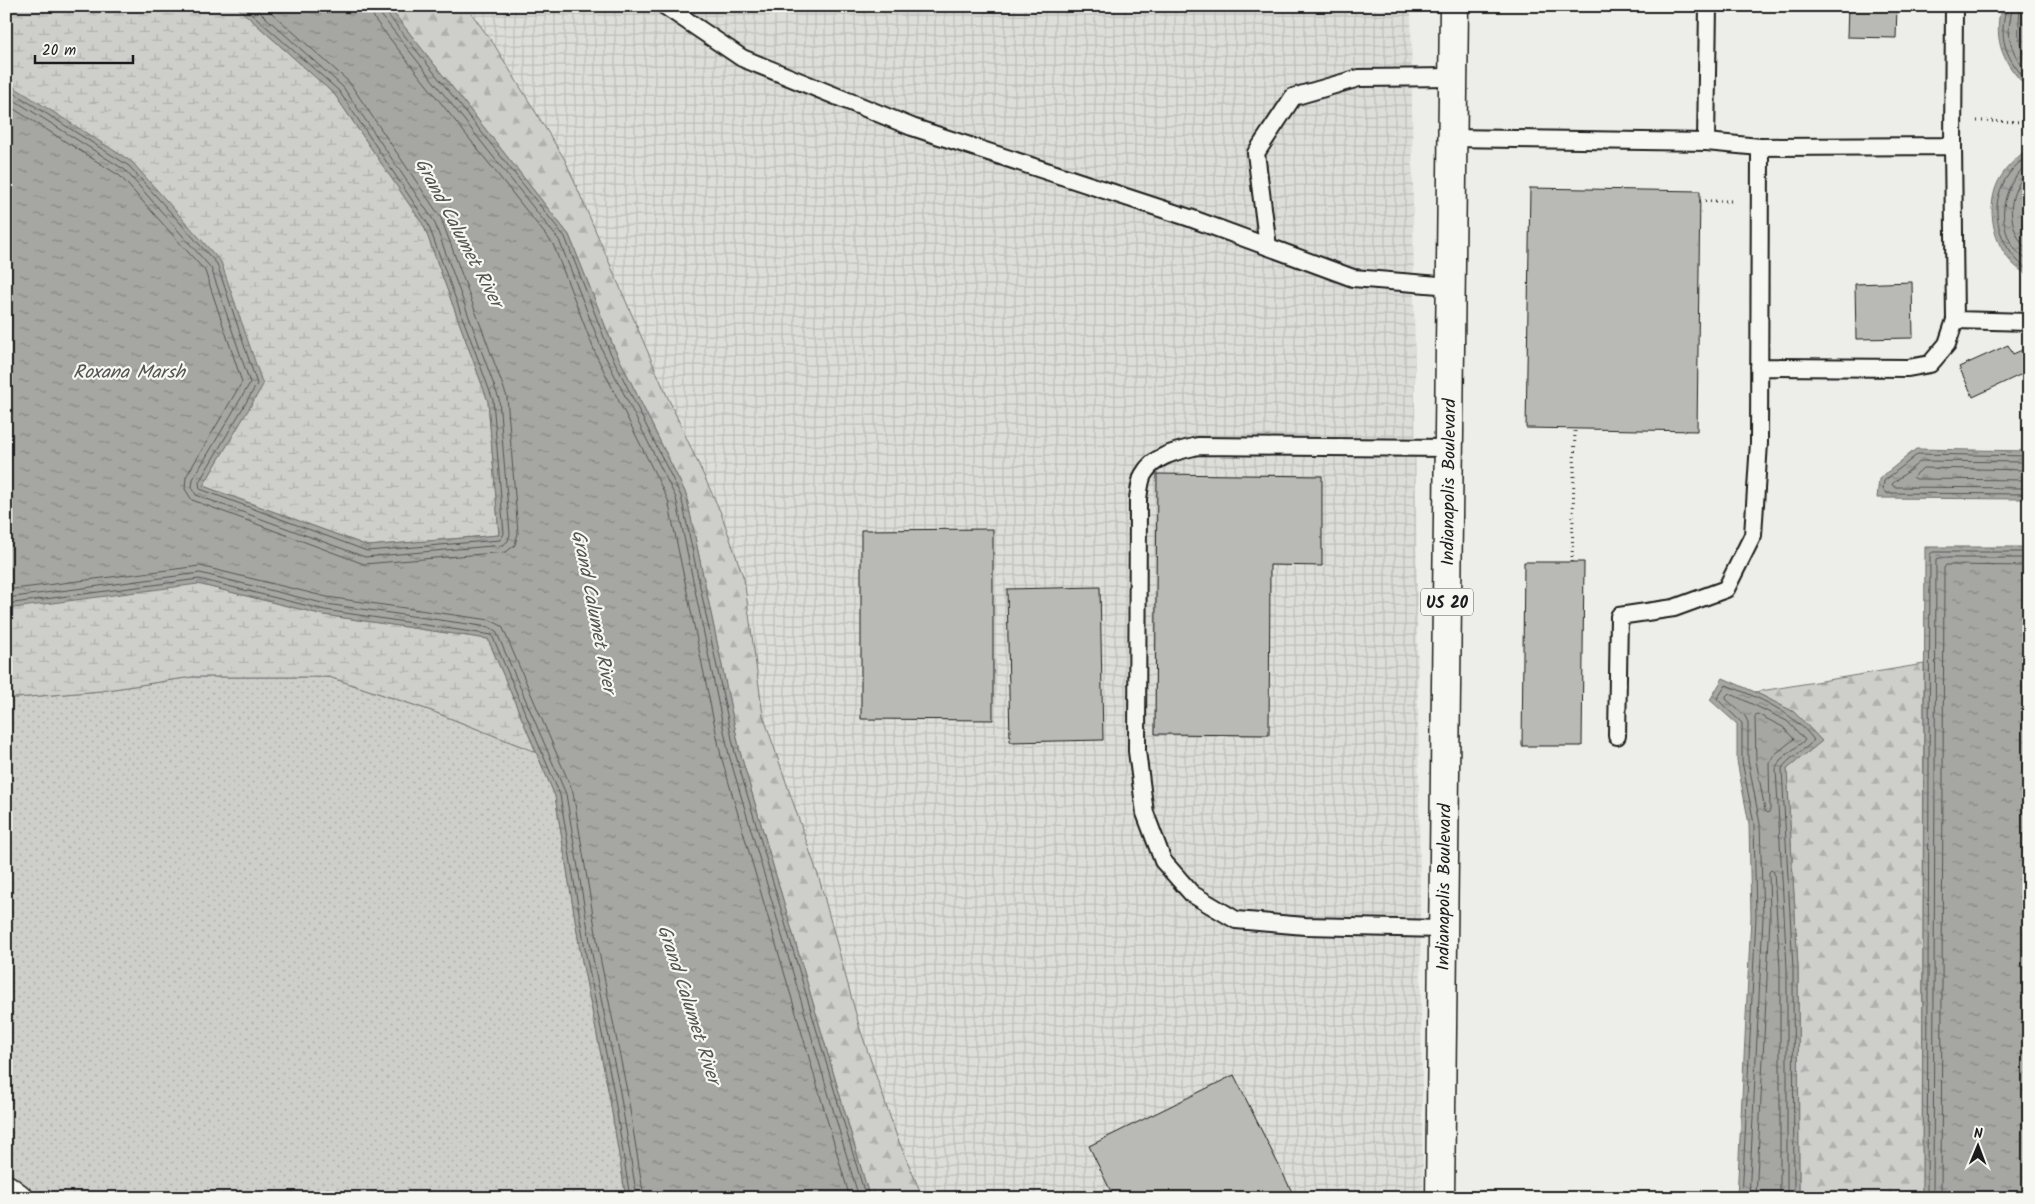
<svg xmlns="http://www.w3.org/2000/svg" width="2035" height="1204" viewBox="0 0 2035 1204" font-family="Kalam,sans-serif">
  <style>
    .industrial { fill: url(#industrial-grid) }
    .grass { fill: url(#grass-dots); stroke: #757574 }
    .forest { fill: url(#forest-firs); stroke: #757574 }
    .wetland { fill: url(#wetland-marsh); stroke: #757574 }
    .water { fill: url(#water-ripples); stroke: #6f6f6d }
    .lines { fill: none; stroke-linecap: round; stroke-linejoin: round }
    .shore { stroke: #535352; stroke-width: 1 }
    .building { fill: #b9b9b6; stroke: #1c1c1c }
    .lane-casing { stroke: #1c1c1c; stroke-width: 20 }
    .street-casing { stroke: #1c1c1c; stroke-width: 31 }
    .primary-casing { stroke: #1c1c1c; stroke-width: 31 }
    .path { stroke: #1c1c1c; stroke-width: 3; stroke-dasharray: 1 4; stroke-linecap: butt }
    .lane { stroke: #f6f6f2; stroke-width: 16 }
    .street { stroke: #f6f6f2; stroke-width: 28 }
    .primary { stroke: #f6f6f2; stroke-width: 28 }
    .labels { text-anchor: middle; stroke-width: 4.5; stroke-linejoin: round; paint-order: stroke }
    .shield { fill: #f6f6f2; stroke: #5d5d5c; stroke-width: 1 }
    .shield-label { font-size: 16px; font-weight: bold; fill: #1c1c1c }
    .street-label { font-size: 18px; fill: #1c1c1c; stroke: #f6f6f2 }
    .water-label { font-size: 19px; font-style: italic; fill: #535352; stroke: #f6f6f2 }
  </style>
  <defs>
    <pattern id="industrial-grid" width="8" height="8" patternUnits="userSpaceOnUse" patternTransform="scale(1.25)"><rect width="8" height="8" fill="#ddddda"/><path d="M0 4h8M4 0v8" fill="none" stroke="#bdbdba"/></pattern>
    <pattern id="grass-dots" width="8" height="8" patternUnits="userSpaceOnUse" patternTransform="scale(1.25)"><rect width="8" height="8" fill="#cececb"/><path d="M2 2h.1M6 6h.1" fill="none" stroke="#b0b0ae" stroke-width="1.8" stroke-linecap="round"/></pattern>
    <pattern id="forest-firs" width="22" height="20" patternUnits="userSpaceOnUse" patternTransform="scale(1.25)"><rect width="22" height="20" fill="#cececb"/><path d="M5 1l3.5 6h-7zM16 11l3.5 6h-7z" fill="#b0b0ae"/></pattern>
    <pattern id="wetland-marsh" width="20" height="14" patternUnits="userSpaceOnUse" patternTransform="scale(1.25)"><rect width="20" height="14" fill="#cececb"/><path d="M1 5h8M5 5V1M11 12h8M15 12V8" fill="none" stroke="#b0b0ae"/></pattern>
    <pattern id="water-ripples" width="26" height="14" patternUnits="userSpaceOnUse" patternTransform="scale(1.25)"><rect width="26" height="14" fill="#a6a6a3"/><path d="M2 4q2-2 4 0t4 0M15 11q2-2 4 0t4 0" fill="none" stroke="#868684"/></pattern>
  </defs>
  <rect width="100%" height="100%" fill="#edede9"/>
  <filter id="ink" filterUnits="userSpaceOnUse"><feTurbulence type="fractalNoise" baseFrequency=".02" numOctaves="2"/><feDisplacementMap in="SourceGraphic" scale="10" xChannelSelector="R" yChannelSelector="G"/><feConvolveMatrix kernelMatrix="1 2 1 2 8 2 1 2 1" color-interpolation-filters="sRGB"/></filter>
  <g filter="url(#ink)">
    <path class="industrial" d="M388,6H1411L1423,1198H872L569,235Z"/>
    <path class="grass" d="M192,677H329L429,710L536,752L555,796L581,956L609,1094L626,1198H6V697L16,698L101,691Z"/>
    <path class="forest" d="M388,6H466L495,46L565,160L663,387L721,513L744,579L763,715L819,878L860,1029L897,1137L923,1198H872L868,1192L740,752L686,494L614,348L569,235Z
      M1924,664L1922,1198H1799L1798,968L1787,769L1822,741L1794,712L1755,692Z"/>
    <path class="wetland" d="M6,6H236L335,95L424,226L488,401L499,535L368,546L203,486L260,389L6,318Z
      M6,523L198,584L324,615L488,639L536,752L429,710L329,677H192L101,691L16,698L6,697Z"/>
    <path class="water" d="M236,6H388L569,235L614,348L686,494L740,752L868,1192L872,1198H626L609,1094L581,956L555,796L488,639L324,615L198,584L6,609V82L132,162L221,262L263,385L203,486L368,546L499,535L488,401L424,226L335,95Z
      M2001,6H2029V89C2003,64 1993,42 2001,6Z
      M2029,148V275C1997,261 1983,213 1998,182C2005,168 2016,158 2029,148Z
      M1916,449L2029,451V499L1877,498L1879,479Z
      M1925,547H2029V1198H1922Z
      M1723,678L1755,692L1794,712L1822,741L1787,769L1798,968L1799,1198H1737L1751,917L1749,824L1737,761V724L1710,700Z"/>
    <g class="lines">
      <path class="shore" d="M370,6L375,20L553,244L596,355L668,500L721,756L850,1198
        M378,6L381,15L559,240L603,352L676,498L729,755L859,1198
        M384,6L385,11L565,237L609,350L681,496L735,753L866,1198
        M2006,6C2005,14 2003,22 2003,30C2003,51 2014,68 2029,82
        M2012,6C2012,14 2009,22 2009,30C2010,47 2017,63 2029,73
        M2020,6C2019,31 2015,41 2029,63
        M6,88L129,166L217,264L257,384L199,482L200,489L367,551L500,540L504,534L493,400L428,224L339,91L243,6
        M6,95L125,170L211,268L250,383L193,479L192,487L196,495L365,557L503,545L508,541L510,534L499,399L434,221L343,87L253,6
        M6,104L120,176L205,271L242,382L186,477L185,489L192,500L364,564L506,552L515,545L518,533L507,397L441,218L349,82L264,6
        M2029,155C2018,163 2009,171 2003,184C1988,213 2002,253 2029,270
        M2029,163C2003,183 1995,220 2014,248C2018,253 2024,258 2029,262
        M2029,172C2004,192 2007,231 2029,252
        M2029,456L1918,454L1884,481L1883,490L1886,493L2029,494
        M2029,462L1921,461L1892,484L1894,487L2029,488
        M2029,470L1923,468L1913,477L1916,479L2029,480
        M6,590L200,566L327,597L490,620L502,626L573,792L599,952L627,1091L644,1198
        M6,598L200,573L326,604L489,627L496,631L566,794L592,954L620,1092L637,1198
        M6,604L199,579L325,610L492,635L560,795L586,955L614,1093L630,1198
        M1757,714L1783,727L1794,739L1774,755L1769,763L1770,810L1768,813L1765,811L1756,760L1755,717Z
        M1742,1198L1756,917L1754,824L1742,761V723L1717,699L1726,685C1758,697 1793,712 1814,740C1806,750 1786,759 1782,769L1793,968L1794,1198
        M1749,1198L1763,917L1760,824L1748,760V722L1745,716L1726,699V696L1729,693L1787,721L1805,740L1780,760L1776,769L1787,968V1198
        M1756,1198L1770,918L1769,872L1771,870L1774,872L1780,968V1198
        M1927,1198L1930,554L1933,552H2029
        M1933,1198L1936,560L1939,558H2029
        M1941,1198L1944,568L1946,565L2029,566"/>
    </g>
    <path class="building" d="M1848,6H1897L1896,38L1847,37Z
      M1530,188L1700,191L1697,431L1526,428Z
      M1912,282L1913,338L1856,339L1855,284Z
      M2008,345L2013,354L2029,347V388L2022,374L1973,397L1959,367Z
      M1157,474L1322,476V566L1270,565L1269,735L1155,734Z
      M993,529V720L861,719V530Z
      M1524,562H1584L1582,746H1522Z
      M1100,587L1103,740L1010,742L1007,589Z
      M1234,1075L1295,1198H1114L1089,1146Z"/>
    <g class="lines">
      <defs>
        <path id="lane" d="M665,6L742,58L912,127L1190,218L1353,278L1451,286
          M1452,138L1706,142L1760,147L1953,146L1955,320L2029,322
          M1706,142L1708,6
          M1953,146L1954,6
          M1268,247L1256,153L1293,97L1359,78L1453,77
          M1759,367L1908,368L1930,364L1947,344L1955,320
          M1617,736L1619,616L1674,608L1726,589L1753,535L1759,443L1760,147
          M1443,929L1305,926L1236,920L1192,894L1163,861L1145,813L1137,751L1138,499C1139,492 1140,481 1143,475C1154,455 1178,451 1198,446L1449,448"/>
        <path id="street" d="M6,1189L18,1198"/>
        <g id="primary">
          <path id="s1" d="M1440,1198L1454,6"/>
        </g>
      </defs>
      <use href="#lane" class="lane-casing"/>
      <use href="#street" class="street-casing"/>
      <use href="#primary" class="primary-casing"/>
      <path class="path" d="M1977,121L2029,122
        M1700,201H1734
        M1572,562L1575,429"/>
      <use href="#lane" class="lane"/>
      <use href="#street" class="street"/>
      <use href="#primary" class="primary"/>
    </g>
  </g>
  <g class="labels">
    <rect class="shield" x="1421" y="588.5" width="52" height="27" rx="4"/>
    <g class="shield-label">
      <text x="1447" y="608">US 20</text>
    </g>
    <g class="street-label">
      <text dy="6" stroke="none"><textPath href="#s1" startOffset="716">Indianapolis Boulevard</textPath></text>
      <text dy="6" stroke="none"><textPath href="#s1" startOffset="311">Indianapolis Boulevard</textPath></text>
    </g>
    <g class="water-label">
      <text transform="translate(460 232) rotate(62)" y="7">Grand Calumet River</text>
      <text x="129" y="378">Roxana Marsh</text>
      <text transform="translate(595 611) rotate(79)" y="7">Grand Calumet River</text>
      <text transform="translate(690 1004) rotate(72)" y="7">Grand Calumet River</text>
    </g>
  </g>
  <rect width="2035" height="1204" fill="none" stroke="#f6f6f2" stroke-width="25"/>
  <rect x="12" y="12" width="2010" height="1179" fill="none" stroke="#1c1c1c" stroke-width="2" filter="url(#ink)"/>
  <g transform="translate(1978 1146) rotate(1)" stroke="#f6f6f2" stroke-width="4" paint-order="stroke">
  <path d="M0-4L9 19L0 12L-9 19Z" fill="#1c1c1c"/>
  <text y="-8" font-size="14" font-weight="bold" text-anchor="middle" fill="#1c1c1c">N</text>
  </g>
  <path d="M35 55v8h98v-8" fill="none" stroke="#1c1c1c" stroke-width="2.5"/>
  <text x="42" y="55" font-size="15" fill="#1c1c1c" stroke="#f6f6f2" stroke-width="4" paint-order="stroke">20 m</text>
</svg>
